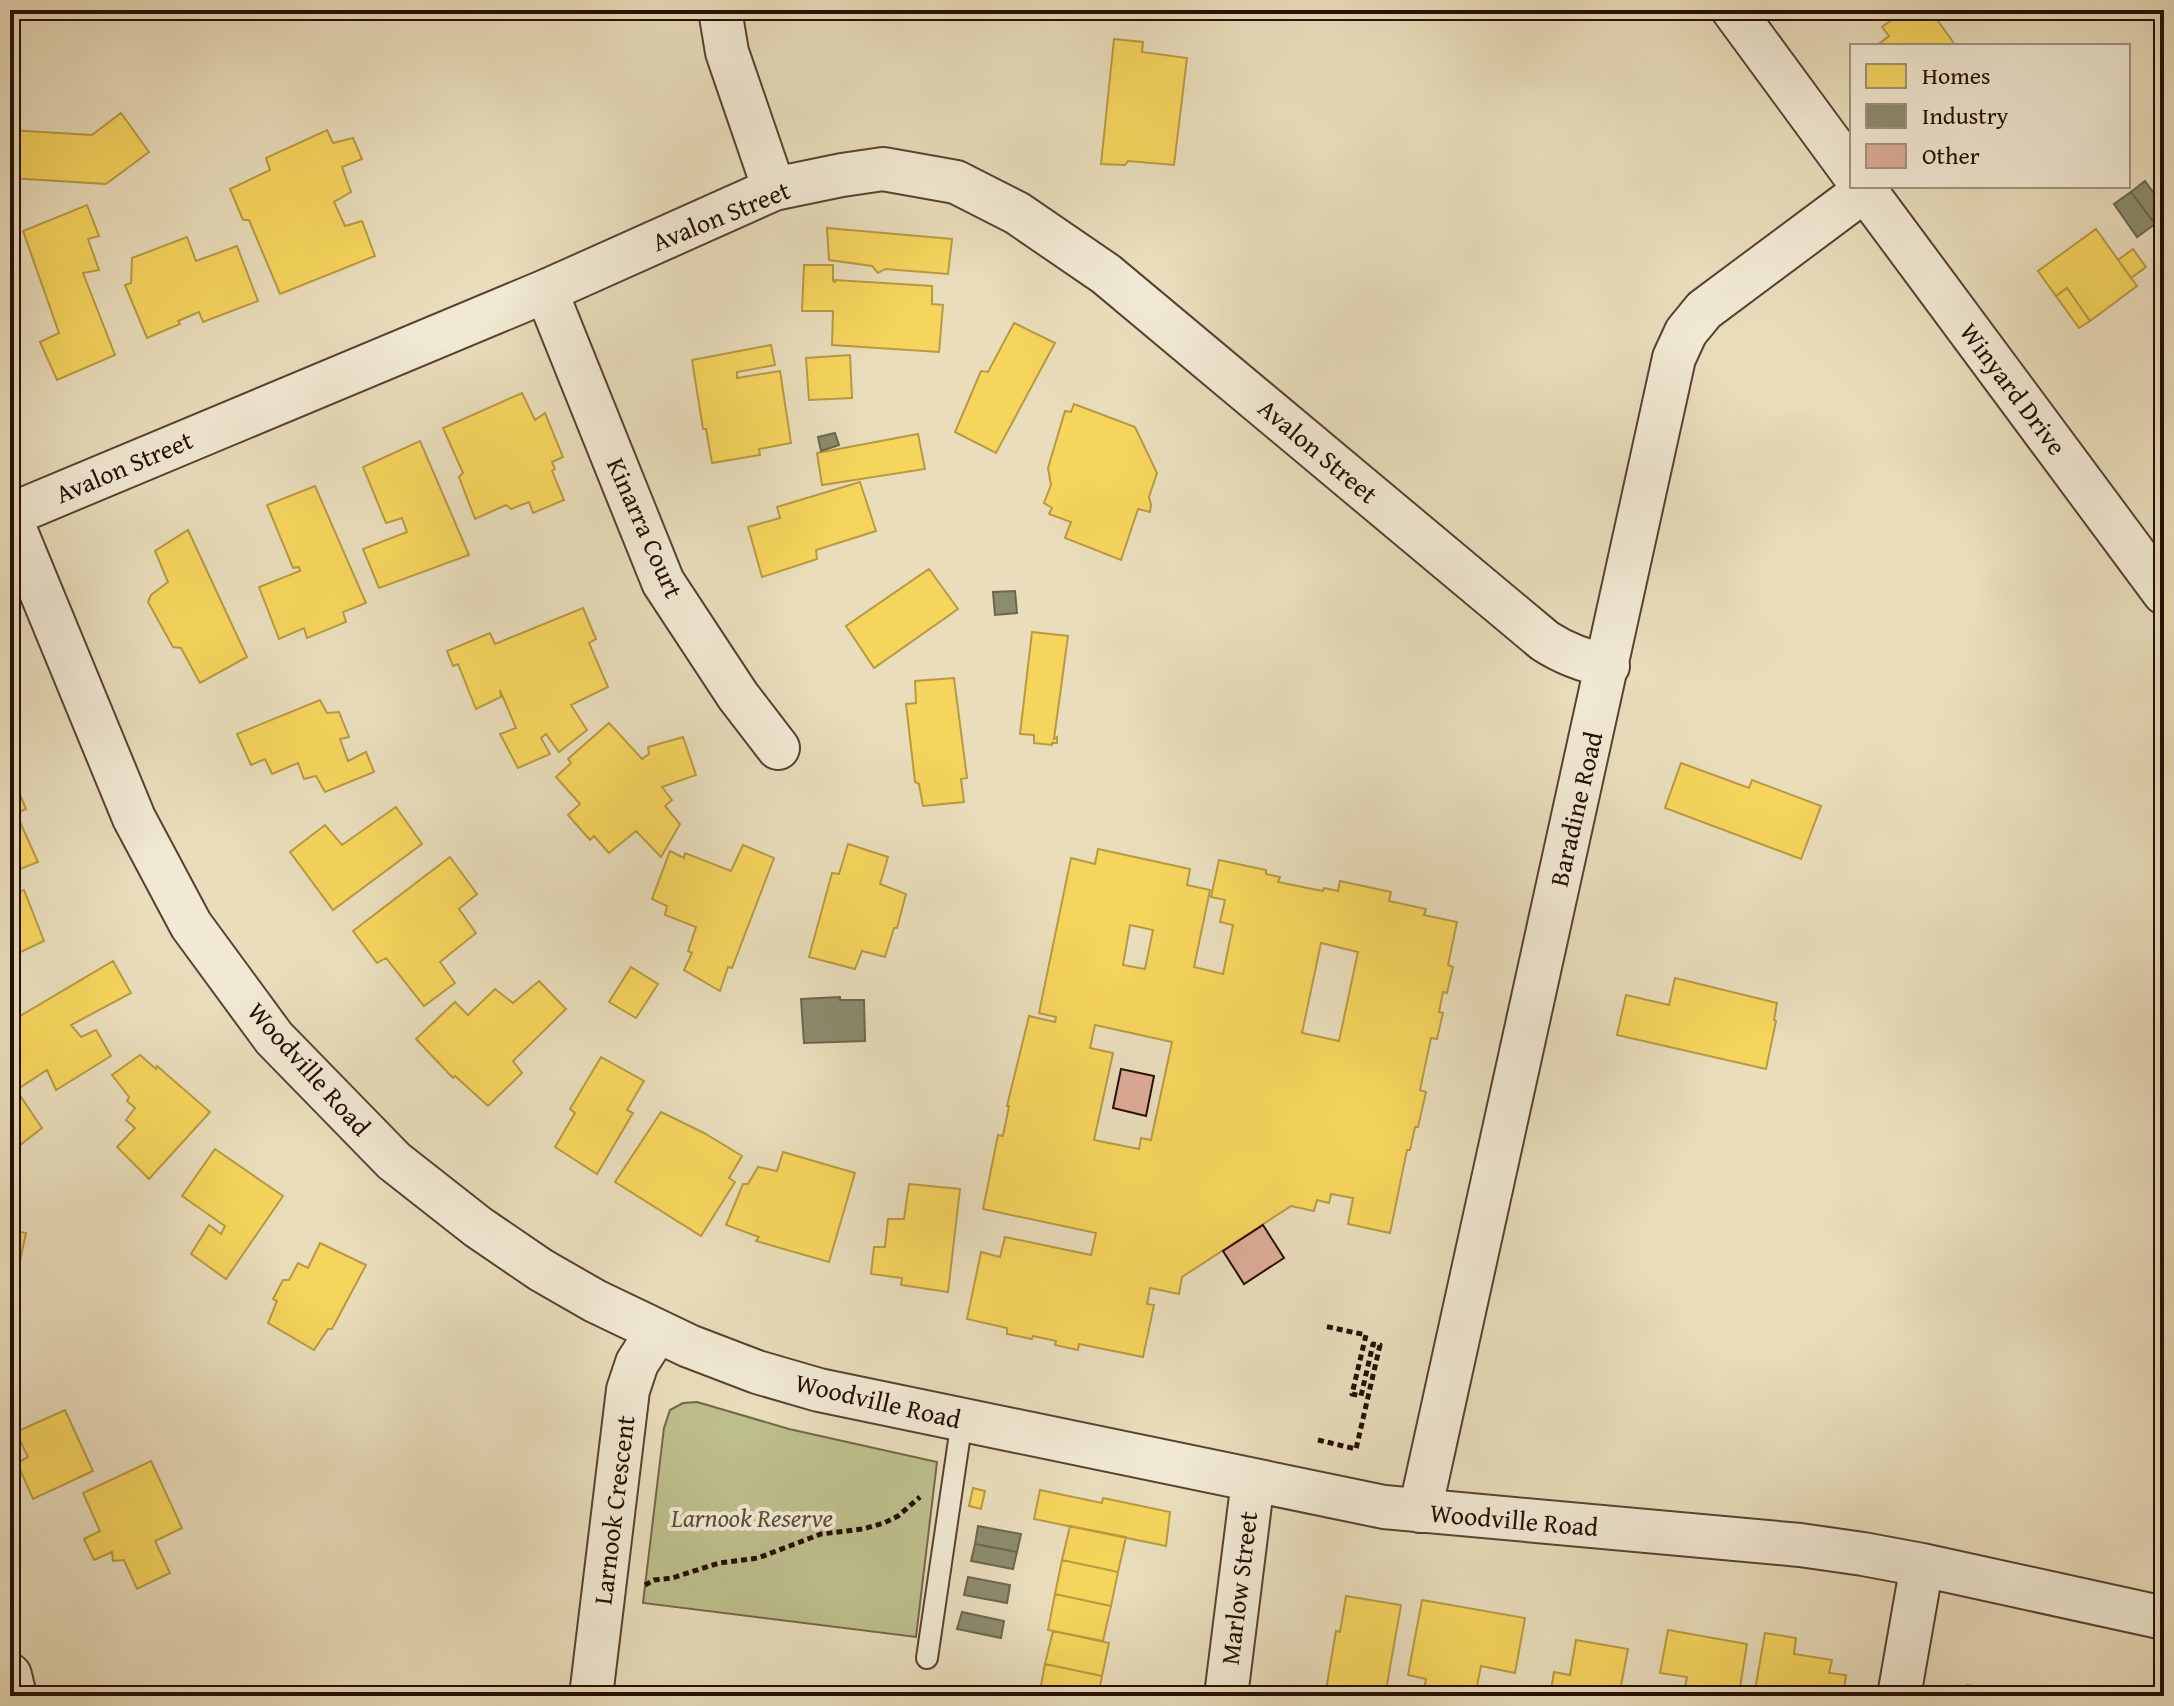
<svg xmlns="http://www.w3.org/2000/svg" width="2174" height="1706" viewBox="0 0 2174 1706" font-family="'Gentium Book Plus',serif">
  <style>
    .green { fill: #bdbf8c; stroke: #726748; stroke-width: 2 }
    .homes { fill: #f6d55c; stroke: #b89a42; stroke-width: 2; fill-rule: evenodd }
    .industry { fill: #8c8c6e; stroke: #6d664e; stroke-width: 2 }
    .building { fill: #ddab96; stroke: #260f05; stroke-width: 2 }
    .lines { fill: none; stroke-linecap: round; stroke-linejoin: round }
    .service-casing { stroke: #574232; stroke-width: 24 }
    .minor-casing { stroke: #574232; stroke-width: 46 }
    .path { stroke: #260f05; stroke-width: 5; stroke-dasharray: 6 4; stroke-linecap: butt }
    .service { stroke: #f1e9d3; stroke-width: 20 }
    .minor { stroke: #f1e9d3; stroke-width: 42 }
    .labels { text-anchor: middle; stroke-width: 8; stroke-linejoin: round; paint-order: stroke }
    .street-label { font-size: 26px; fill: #260f05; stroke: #f1e9d3 }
    .park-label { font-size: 26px; font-style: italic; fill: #5b4d34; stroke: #f1e9d3 }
  </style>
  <rect width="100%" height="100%" fill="#e9ddbb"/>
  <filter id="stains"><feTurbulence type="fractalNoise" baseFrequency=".0025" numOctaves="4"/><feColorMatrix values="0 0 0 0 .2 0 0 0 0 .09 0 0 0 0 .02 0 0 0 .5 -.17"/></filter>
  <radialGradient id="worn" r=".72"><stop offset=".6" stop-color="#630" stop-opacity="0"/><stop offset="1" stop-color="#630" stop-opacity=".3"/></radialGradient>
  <path class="green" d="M697,1402L789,1429L937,1462L916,1637L643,1603L664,1428L670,1410L683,1403Z"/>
  <path class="homes" d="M1897,10H1930L1956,46H1876L1889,36L1882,27L1900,14Z
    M1972,10H2009L1996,20L1990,12L1979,19Z
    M1114,39L1143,42L1142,52L1187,58L1174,165L1128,161L1125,165L1101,164Z
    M121,113L149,152L106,184L10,178V130L92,135Z
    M327,130L333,143L353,138L362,159L342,167L351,192L334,202L345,226L362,221L375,256L280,294L249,220H243L230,189L270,170L266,158Z
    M87,205L99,236L88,239L99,270L83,273L115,355L57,380L40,342L59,333L23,231Z
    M827,228L952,239L948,274L885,269L878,273L872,266L829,260Z
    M2096,229L2137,286L2090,321L2067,288L2056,296L2038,271Z
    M187,237L196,261L237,246L258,301L203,322L199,312L178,321L180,324L147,338L125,285L131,283L132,258Z
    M2133,249L2146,267L2131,278L2118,260Z
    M804,265H833V281L835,282V280L932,286V304L943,305L939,352L832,345L833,311H802Z
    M2067,288L2090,321L2079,328L2056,296Z
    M1014,323L1055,343L996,453L955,432L981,371L988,372Z
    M771,345L775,365L737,372V378L780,371L791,443L759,449L760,455L712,463L706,429H703L692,360Z
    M850,355L852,398L809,400L806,358Z
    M522,393L535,420L545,413L563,457L552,462L555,469L552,471L564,500L533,513L529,502L511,509L506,505L475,519L459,477L463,473L443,428Z
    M1074,404L1135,427L1157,473L1149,497L1151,505L1150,512L1138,509L1121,560L1065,538L1071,522L1049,514L1052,508L1044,503L1051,485L1048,468L1065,411L1071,412Z
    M918,434L925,469L822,485L817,453Z
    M420,441L469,555L379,588L363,549L407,532L402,518L386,523L363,467Z
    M860,482L876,531L816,550L817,559L762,577L748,527L780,518L777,507Z
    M315,486L366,603L343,612L346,622L307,638L304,628L279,639L259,587L300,571L299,567L293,568L267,505Z
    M188,530L247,657L200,683L181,648L173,647L148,602L151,595L168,582L155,551Z
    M929,569L958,609L874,668L846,626Z
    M583,608L596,639L589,643L608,687L571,705L587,730L559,752L546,734L541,738L550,754L518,768L500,734L516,728L500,690L501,697L476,709L458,664L453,666L447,651L490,633L495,644Z
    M1032,632L1068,636L1054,739L1057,737V743H1052V745L1034,743V735L1020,734Z
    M954,678L967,778L961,779L964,802L923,806L919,784L915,782L906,704L916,703L915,681Z
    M320,700L327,713L339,712L349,737L340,739L348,761L366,752L374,772L325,792L316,776L304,779L298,763L272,774L265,759L251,765L237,734Z
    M609,723L642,759L649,754L648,747L683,737L696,775L662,787L672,800L665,806L680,824L661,857L636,831L609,853L594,836L590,840L568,815L580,804L556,777L571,763L568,759Z
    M1681,763L1749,788L1752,780L1821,806L1801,859L1665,808Z
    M14,780L26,809L16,813L38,862L10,873V782Z
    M396,807L422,844L333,910L290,852L325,825L342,845Z
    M848,844L888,857L880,884L906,894L897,928H894L885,957L862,951L855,969L809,957L832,873L839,874Z
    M743,845L774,858L732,968L728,967L720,991L684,970L692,953L688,951L696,927L665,915L667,906L652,899L670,851L684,858L685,853L731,871Z
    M1098,849L1190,869L1187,885L1210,890L1194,967L1223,974L1233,925L1220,922L1225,900L1211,897L1219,860L1266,870V874L1280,877L1278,882L1323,891L1324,888L1338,891L1340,881L1391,892L1389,901L1426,909L1424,915L1457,922L1448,965L1453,967L1447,993L1443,992L1439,1012L1443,1013L1437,1039L1431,1038L1420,1090L1426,1092L1418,1127H1415L1410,1150H1407L1390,1233L1348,1224L1353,1198L1331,1194L1329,1203L1317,1200L1314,1211L1291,1206L1182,1277L1179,1294L1150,1288L1147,1304L1154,1305L1143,1357L1079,1344L1078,1350L1055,1345L1056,1341L1033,1336L1032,1339L1007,1334V1328L967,1319L981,1252L1000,1257L1005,1237L1091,1255L1096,1233L983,1209L998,1135L1003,1136L1009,1106H1007L1029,1016L1055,1022L1056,1017L1039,1013L1071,858L1095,864ZM1130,925L1153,930L1145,969L1123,965ZM1321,943L1358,952L1339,1041L1302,1033ZM1095,1025L1172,1042L1151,1140L1141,1138L1139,1149L1094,1140L1113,1053L1090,1048Z
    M450,857L477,894L459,909L476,933L440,962L455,983L424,1006L386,958L377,963L353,931Z
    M24,890L44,941L10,957V896Z
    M113,961L131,993L71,1025L81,1037L96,1030L111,1056L56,1090L47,1070L18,1089L10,1087V1022Z
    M631,967L658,984L636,1018L609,1002Z
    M1675,978L1777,1003L1774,1020L1776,1021L1766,1069L1617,1035L1626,995L1669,1005Z
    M539,981L566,1009L513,1061L522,1073L488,1106L455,1076L453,1078L416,1039L455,1002L468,1015L495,989L513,1003Z
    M140,1055L156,1069L157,1066L210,1112L149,1179L117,1147L135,1128L126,1120L135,1108L127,1101L129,1097L112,1075Z
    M601,1057L644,1081L627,1110L633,1113L597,1174L555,1147L575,1113L570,1109Z
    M10,1096L21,1097L42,1128L10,1153Z
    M661,1112L704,1133L742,1156L729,1178L735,1182L701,1236L615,1182Z
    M215,1149L283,1196L226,1279L191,1254L209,1225L221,1234L225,1226L182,1196Z
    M783,1152L855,1173L829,1262L756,1241L759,1237L726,1225L743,1184H748L758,1167L777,1171Z
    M909,1184L960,1189L948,1292L901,1285L902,1278L871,1274L874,1247H885L888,1219H904Z
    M10,1230L26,1233L13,1293H10Z
    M320,1243L366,1265L332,1329H328L314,1350L268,1323L277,1301L273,1299L283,1280H289L298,1263L308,1268Z
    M65,1410L93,1471L33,1499L17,1463L28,1457L16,1432Z
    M151,1461L182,1528L155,1541L170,1573L137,1589L124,1560L113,1561L112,1552L94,1560L84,1539L100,1531L83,1493Z
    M973,1488L985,1491L981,1509L969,1506Z
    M1040,1490L1102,1503L1103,1498L1170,1512L1166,1546L1034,1519Z
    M1070,1526L1126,1537L1118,1572L1062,1560Z
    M1062,1560L1118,1572L1111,1606L1055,1594Z
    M1055,1594L1111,1606L1103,1641L1048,1630Z
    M1346,1596L1401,1605L1385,1696H1325L1336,1631L1340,1632Z
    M1422,1600L1525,1618L1515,1673L1481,1666L1475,1696L1424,1689L1426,1679L1408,1675Z
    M1668,1630L1747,1644L1740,1687L1733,1686L1731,1696H1683L1687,1677L1660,1673Z
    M1053,1631L1109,1643L1102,1676L1045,1664Z
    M1765,1633L1796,1638L1794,1654L1832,1660L1829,1673L1846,1675L1843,1696H1754Z
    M1576,1640L1628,1649L1619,1696H1550L1554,1672L1570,1675Z
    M1045,1664L1102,1676L1098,1696H1039Z
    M1967,1685L2027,1696H1966Z
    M2036,1689L2069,1695V1696H2035Z"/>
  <path class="industry" d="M2145,181L2164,207V218L2155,224L2131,192Z
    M2131,192L2155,224L2137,237L2114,204Z
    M835,433L839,445L821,451L818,437Z
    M1015,591L1017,613L995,615L993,592Z
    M840,997V1000H864L865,1041L804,1043L801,999Z
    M978,1526L1021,1534L1017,1552L975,1544Z
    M975,1544L1017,1552L1013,1569L971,1561Z
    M968,1577L1010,1585L1007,1603L964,1595Z
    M962,1612L1004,1621L1001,1638L957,1629Z"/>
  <path class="building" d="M1121,1069L1154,1076L1146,1116L1113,1108Z
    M1263,1225L1284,1258L1244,1284L1223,1251Z"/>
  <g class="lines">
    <defs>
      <path id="service" d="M927,1658L962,1420"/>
      <path id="minor" d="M720,10L727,52L774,189
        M1733,10L1852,172
        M1862,186L2164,593
        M546,291L663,582L738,696L778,748
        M10,515L546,291L774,189L842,175L883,169L956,182L1017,213L1106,274L1545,641C1565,654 1584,661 1608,666
        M10,517L134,818L191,925L274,1038L394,1161L478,1227L541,1270L595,1301L689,1346L757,1372L819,1390L1384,1507L1800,1545L1863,1554L1922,1565L2164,1618
        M1420,1511L1674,358L1686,332L1704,310L1865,190
        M10,1675L15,1696
        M591,1696L628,1390L637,1363L657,1332
        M1226,1696L1253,1480
        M1899,1696L1922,1565"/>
    </defs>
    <use href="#service" class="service-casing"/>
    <use href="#minor" class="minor-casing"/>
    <path class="path" d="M1318,1440L1356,1449L1380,1345L1373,1344L1361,1396L1352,1394L1366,1335L1324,1326
      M645,1585L654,1580L672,1578L719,1563L758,1558L821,1534L863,1529L884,1523L898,1516L920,1497"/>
    <use href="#service" class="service"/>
    <use href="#minor" class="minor"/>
  </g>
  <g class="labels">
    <g class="street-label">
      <text transform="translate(721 216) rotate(-22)" y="9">Avalon Street</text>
      <text transform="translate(2013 389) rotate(53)" y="9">Winyard Drive</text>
      <text transform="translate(1318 451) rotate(40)" y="9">Avalon Street</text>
      <text transform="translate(124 467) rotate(-23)" y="9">Avalon Street</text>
      <text transform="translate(645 528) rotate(66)" y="9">Kinarra Court</text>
      <text transform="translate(1576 809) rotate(-77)" y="9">Baradine Road</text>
      <text transform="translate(309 1069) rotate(48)" y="9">Woodville Road</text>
      <text transform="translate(878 1401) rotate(13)" y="9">Woodville Road</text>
      <text transform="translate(614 1510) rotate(-83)" y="9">Larnook Crescent</text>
      <text transform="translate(1514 1520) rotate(5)" y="9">Woodville Road</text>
      <text transform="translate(1239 1588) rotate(-83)" y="9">Marlow Street</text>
    </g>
    <g class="park-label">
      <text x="752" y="1527">Larnook Reserve</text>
    </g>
  </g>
  <rect width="2174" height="1706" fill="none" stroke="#e9ddbb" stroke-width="40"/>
  <rect x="12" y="12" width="2150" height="1682" fill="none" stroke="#260f05" stroke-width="4"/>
  <rect x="20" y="20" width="2134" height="1666" fill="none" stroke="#260f05" stroke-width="2"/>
  <rect x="1850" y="44" width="280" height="144" fill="#f1e9d3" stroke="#a09281" stroke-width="2"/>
  <rect x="1866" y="64" width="40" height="24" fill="#f6d55c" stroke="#a09281" stroke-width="2"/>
  <text x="1922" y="84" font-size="24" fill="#260f05">Homes</text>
  <rect x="1866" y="104" width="40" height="24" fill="#8c8c6e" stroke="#a09281" stroke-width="2"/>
  <text x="1922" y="124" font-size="24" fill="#260f05">Industry</text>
  <rect x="1866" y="144" width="40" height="24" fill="#ddab96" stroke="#a09281" stroke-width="2"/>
  <text x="1922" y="164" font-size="24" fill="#260f05">Other</text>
  <rect width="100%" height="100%" filter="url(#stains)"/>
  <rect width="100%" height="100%" fill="url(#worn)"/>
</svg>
